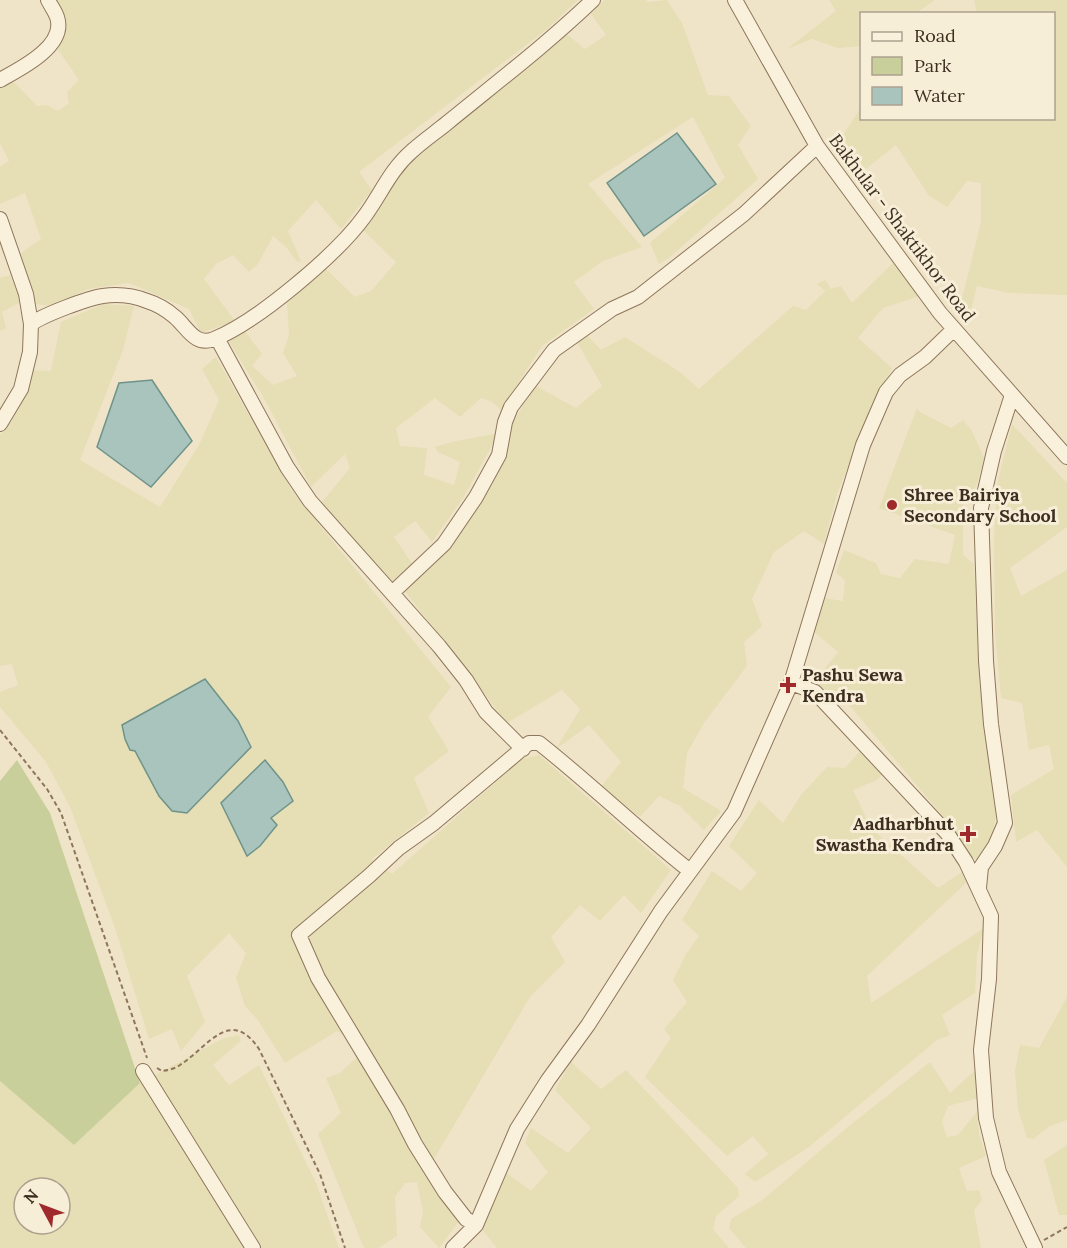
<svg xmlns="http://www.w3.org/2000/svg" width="1067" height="1248" viewBox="0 0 1067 1248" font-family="Lora,serif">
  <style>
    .farmland { fill: #e6deb5; fill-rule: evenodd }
    .green { fill: #c9cf9b }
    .water { fill: #a9c4bc; stroke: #6f938a; stroke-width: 1.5 }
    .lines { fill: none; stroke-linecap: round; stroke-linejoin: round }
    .minor-casing { stroke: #8d765c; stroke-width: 16 }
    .path { stroke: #8d765c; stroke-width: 2; stroke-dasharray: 4.5 3; stroke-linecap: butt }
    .minor { stroke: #faf1dc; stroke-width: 14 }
    .poi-dot { fill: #9e2a2b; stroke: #f7eed8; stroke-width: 2 }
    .labels { text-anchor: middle; stroke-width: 6; stroke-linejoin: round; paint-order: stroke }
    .street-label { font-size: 18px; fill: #3d2e20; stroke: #f7eed8 }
    .poi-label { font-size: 18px; font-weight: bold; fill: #3d2e20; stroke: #f7eed8; text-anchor: start }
  </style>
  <rect width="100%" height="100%" fill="#f0e4c8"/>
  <path class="farmland" d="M57,0H578L546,30L359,172L372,190L341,229L316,200L288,231L301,261L297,262L286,247L273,236L258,264L249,272L233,255L216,264L204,279L235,321L201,333L189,309L129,283L88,289L53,306L34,304L21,253L41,239L25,193L0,204V167L9,161L0,143V84L6,80L15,83L37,106L47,105L58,111L69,103L67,92L79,80L57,48L65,18Z
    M604,0H646L647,2L667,0L682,23L708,95L729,96L751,126L738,145L758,179L670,257L659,264L650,243L725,178L693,117L588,184L642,247L603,261L574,282L594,309L542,346L501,410L492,402L481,398L460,417L435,398L396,428L400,446L427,448L424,475L454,485L460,462L438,452L435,447L456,441L499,433L463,498L432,542L415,521L394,537L413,565L390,582L322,502L350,468L345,454L311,487L265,400L228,340L244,330L262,354L252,366L273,385L297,376L283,353L289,335L287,303L323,266L355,297L371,291L396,262L362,229L407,161L564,32L585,49L606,35L591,14Z
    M829,0H935L916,13L862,14L861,46L838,48L812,39L787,49L836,11Z
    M974,0H1067V295L1009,293L977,286L967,326L958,315L981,222V183L967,181L947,207L929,196L896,145L854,178L838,157L842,137L861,107L862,118H1054V14L977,13Z
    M893,263L920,296L883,308L858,338L892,368L863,428L837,494L824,544L804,531L774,552L752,599L762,626L744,642L747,666L704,723L687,753L683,788L721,811L704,830L680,806L659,796L640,817L600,788L621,762L589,725L556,749L580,709L562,690L507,723L404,590L444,555L493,484L509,430L534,385L576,408L602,386L577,342L587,335L601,350L625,337L680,372L699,389L793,306L806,310L825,291L817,284L825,280L831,289L841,286L852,303Z
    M10,275L21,302L2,312L6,328L0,331V278Z
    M103,304L134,306L123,350L80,460L160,507L199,445L219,400L202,369L216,357L292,491L451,687L428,717L449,751L414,778L429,813L372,859L392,874L522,759L539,755L671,870L641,913L624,895L600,921L580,905L551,937L565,962L530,997L434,1159L462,1217L439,1248L420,1227L423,1211L417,1182L405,1183L395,1197L397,1236L379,1248H364L318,1134L341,1113L326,1078L340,1073L366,1049L337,1031L285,1063L257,1019L245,1006L236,978L246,953L229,933L187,976L205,1022L181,1051L172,1029L149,1039L115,928L70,807L46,762L0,707V692L18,685L12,664L0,666V435L12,421L32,370L51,371L61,322ZM205,679L159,796L122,725Z
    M917,408L920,412L951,428L963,420L972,431L984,458L976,487L963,496V555L974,564L979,680L996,816L991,845L979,862L962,848L946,820L850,706L814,682L838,652L813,631L825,598L843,601L845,580L836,573L844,550L876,563L881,574L900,578L915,559L949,564L955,535L879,508Z
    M1012,424L1067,483V527L1010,568L1021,596L1067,570V867L1037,830L1016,842L1011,795L1054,769L1049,745L1029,750L1022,703L1001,698L995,632L994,540L997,485Z
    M861,750L884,773L877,780L853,790L871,828L938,888L962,872L967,882L867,976L871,1003L984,928L977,954L975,993L942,1015L950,1035L937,1040L809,1147L755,1182L745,1174L768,1154L753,1136L727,1156L645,1077L671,1038L664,1029L687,1002L673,980L686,954L699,936L682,920L712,871L741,891L757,873L729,846L759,800L783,823L801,795L827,767L845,768Z
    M1067,997V1120L1050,1126L1033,1139L1027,1138L1018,1109L1015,1071L1020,1045L1039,1048Z
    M239,1035L241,1041L213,1065L229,1085L259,1065L316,1183L339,1248H0V1081L74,1145L140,1083L224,1038ZM24,1188H60V1224H24Z
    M571,1062L601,1089L626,1070L738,1188L739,1196L716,1216L713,1229L729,1248H497L481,1228L507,1173L531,1191L548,1172L525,1143L531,1128L568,1153L591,1128L555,1090Z
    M930,1062L950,1093L978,1068V1098L948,1106L942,1122L947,1137L958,1135L977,1112L979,1134L986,1156L959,1168L967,1191L979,1190L982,1200L974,1210L981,1248H746L729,1228L731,1219L761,1201L849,1126Z
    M1067,1145V1215H1059L1044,1160Z"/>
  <path class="green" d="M17,760L50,813L140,1083L74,1145L0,1081V781Z"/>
  <path class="water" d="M677,133L716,184L644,236L607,183Z
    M152,380L192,441L151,487L97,447L119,383Z
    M205,679L238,721L251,747L187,813L172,811L159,796L135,751L130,750L125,739L122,725Z
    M265,760L283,782L293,801L271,818L277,825L260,846L247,856L221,803Z"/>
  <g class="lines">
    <defs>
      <path id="minor" d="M735,0L817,146L940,313L1067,457
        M0,80C20,69 67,46 57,17C55,11 51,6 48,0
        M0,219L26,294L31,324L30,352L21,389L0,424
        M31,324C43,315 88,298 103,296C117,294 134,296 147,301C157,304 167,310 175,317C187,327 195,347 214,339C257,322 337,254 364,217C381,194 390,170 412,151C423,141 436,132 447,123C496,83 547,44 593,0
        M217,338L287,467L310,501L439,646L466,680L486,712L523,749
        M392,593L444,544L476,497L499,455L505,422L511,407L554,350L612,309L638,297L744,214L817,146
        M791,683L815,692L947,833L966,862L991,916L989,979L981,1050L986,1118L999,1172L1035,1248
        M979,888L981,867L995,846L1005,823L991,724L986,661L981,508L994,451L1012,395
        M143,1071L253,1248
        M476,1225L466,1219L445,1192L415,1144L397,1109L318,978L299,935L369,876L399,848L434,823L529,743H539C591,784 638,830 690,871
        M453,1248L476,1225L517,1129L548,1080L588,1025L661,911L734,812L791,683L863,445L886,392L900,375L925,357L954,329"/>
    </defs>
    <use href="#minor" class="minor-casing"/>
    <path class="path" d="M0,730L47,789L61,813L147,1058
      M157,1068L162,1071C168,1070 175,1069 180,1065C208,1047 230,1006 259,1049L320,1174L345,1248
      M1044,1240L1067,1227"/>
    <use href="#minor" class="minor"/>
  </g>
  <g class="poi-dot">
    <circle cx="892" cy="505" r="6"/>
    <path d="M785 676h6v6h6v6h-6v6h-6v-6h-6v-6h6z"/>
    <path d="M965 825h6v6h6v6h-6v6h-6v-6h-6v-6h6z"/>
  </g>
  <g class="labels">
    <g class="street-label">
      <text transform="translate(902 228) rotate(53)" y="6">Bakhular - Shaktikhor Road</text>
    </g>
    <g class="poi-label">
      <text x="904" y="501">Shree Bairiya<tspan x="904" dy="21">Secondary School</tspan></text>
      <text x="802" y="681">Pashu Sewa<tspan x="802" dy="21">Kendra</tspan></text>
      <text x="954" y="830" text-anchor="end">Aadharbhut<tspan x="954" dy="21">Swastha Kendra</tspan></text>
    </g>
  </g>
  <rect x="860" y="12" width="195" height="108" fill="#f7eed8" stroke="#ada18e" stroke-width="1.5"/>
  <rect x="872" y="32" width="30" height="9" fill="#faf1dc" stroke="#ada18e" stroke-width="1.5"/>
  <text x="914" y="42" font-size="18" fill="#3d2e20">Road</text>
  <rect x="872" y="57" width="30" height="18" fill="#c9cf9b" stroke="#ada18e" stroke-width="1.5"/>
  <text x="914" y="72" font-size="18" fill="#3d2e20">Park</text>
  <rect x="872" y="87" width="30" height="18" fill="#a9c4bc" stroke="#ada18e" stroke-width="1.5"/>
  <text x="914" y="102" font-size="18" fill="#3d2e20">Water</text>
  <g transform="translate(42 1206) rotate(311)"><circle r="28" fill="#f7eed8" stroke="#ada18e" stroke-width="1.5"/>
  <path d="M0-4.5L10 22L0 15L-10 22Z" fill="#9e2a2b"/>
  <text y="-9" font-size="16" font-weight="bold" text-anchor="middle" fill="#3d2e20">N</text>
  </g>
</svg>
